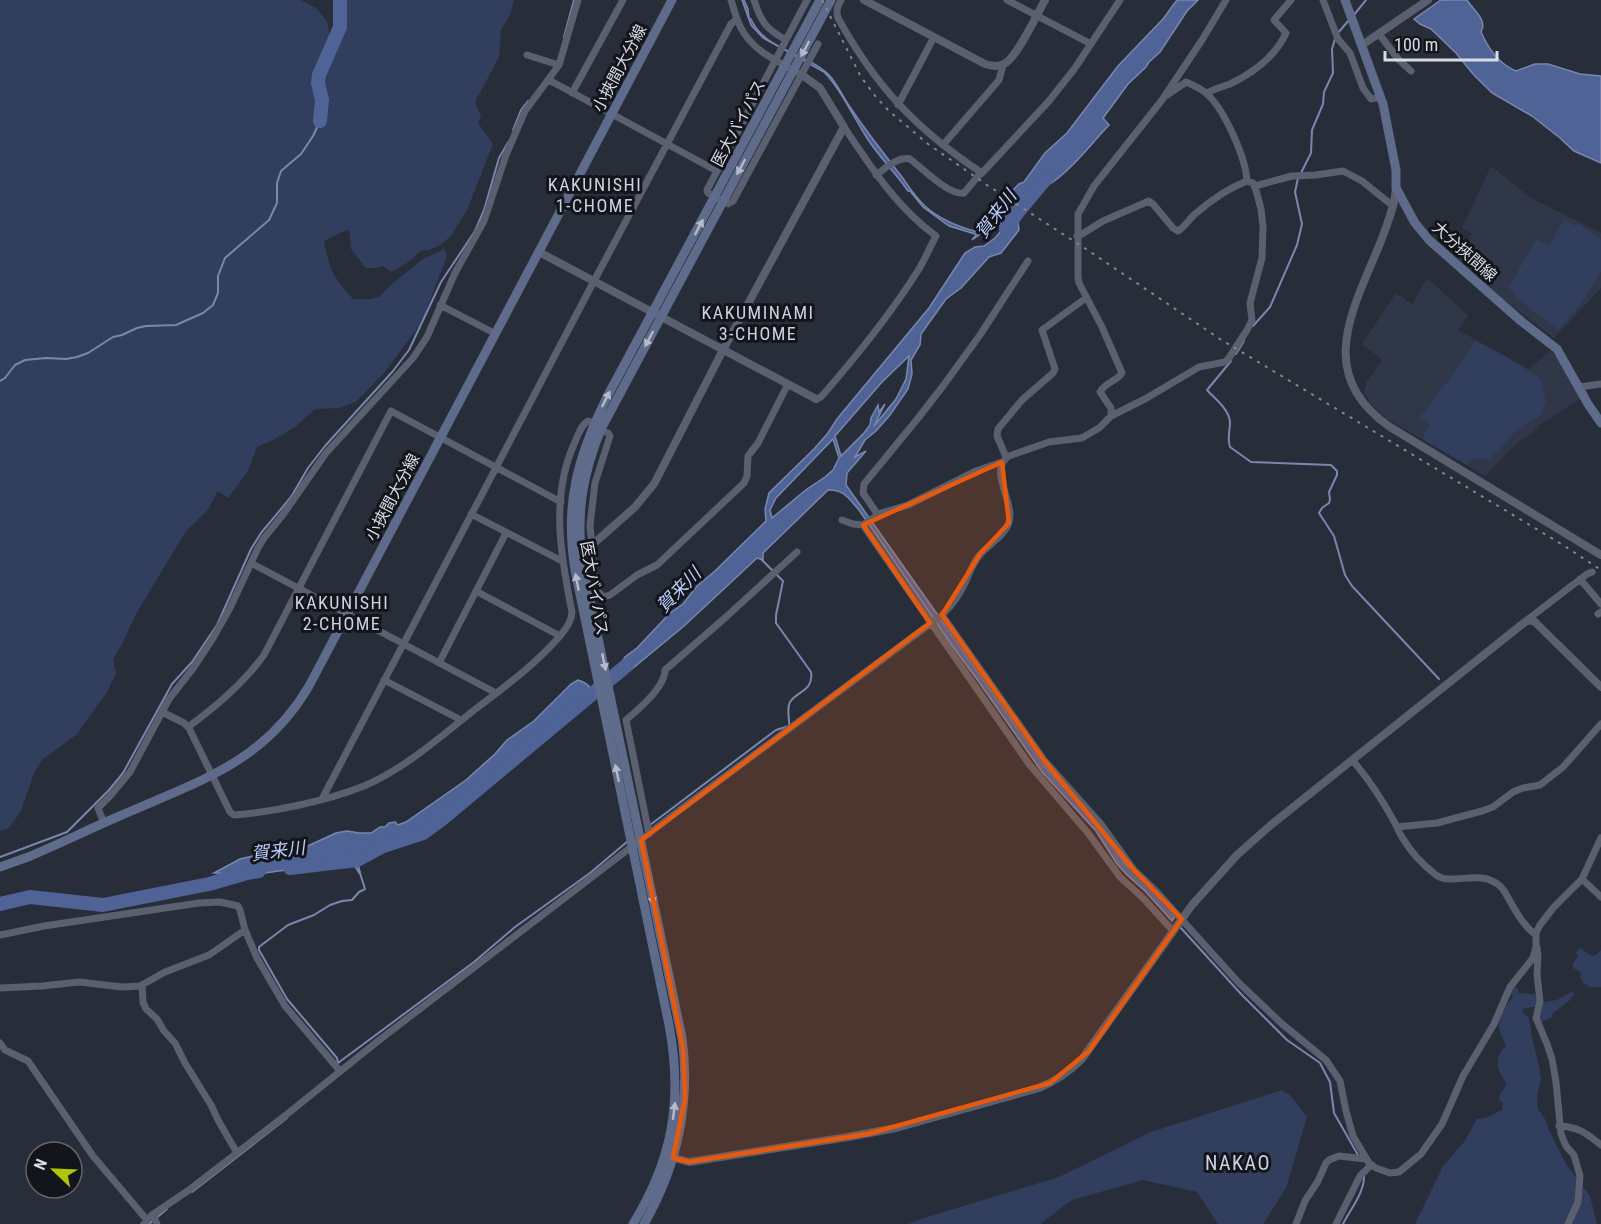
<svg xmlns="http://www.w3.org/2000/svg" width="1601" height="1224" viewBox="0 0 1601 1224" font-family="'Roboto Condensed','Noto Sans JP',sans-serif">
  <style>
    .built { fill: #2f3749 }
    .green { fill: #323e5d }
    .water { fill: #506396; stroke: #7987ae; stroke-width: 1.5; fill-rule: evenodd }
    .lines { fill: none; stroke-linecap: round; stroke-linejoin: round }
    .stream { stroke: #7987ae; stroke-width: 2 }
    .river { stroke: #506396; stroke-width: 14 }
    .minor { stroke: #5a606f; stroke-width: 7 }
    .tertiary { stroke: #5a606f; stroke-width: 8 }
    .secondary { stroke: #5f6b8b; stroke-width: 9 }
    .rail { stroke: #828691; stroke-width: 2; stroke-dasharray: 3 6; stroke-linecap: butt }
    .oneway { fill: #b4baca }
    .marked { fill: #e8590c; fill-opacity: 0.2; stroke: #e8590c; stroke-width: 4.5; stroke-linejoin: round }
    .labels { text-anchor: middle; stroke-width: 6; stroke-linejoin: round; paint-order: stroke }
    .street-label { font-size: 16px; fill: #d8dce5; stroke: #13151b }
    .neighbourhood-label { font-size: 18px; letter-spacing: 1.5px; fill: #cad2e3; stroke: #13151b }
    .water-label { font-size: 18px; font-style: italic; fill: #bccffe; stroke: #13151b }
    .quarter-label { font-size: 20px; letter-spacing: 1.5px; fill: #cad2e3; stroke: #13151b }
  </style>
  <rect width="100%" height="100%" fill="#282d3a"/>
  <path class="built" d="M1491,166L1531,198L1601,233V288L1554,338L1503,299L1454,256L1472,234L1462,228Z
    M1427,278L1468,315L1458,330L1529,369L1551,350L1562,365L1580,399L1541,424L1532,433L1515,445L1485,476L1386,418L1372,405L1364,392L1367,381L1382,360L1362,344L1396,293L1412,304Z"/>
  <path class="green" d="M0,0H301L316,8L327,21L330,38L336,27L345,0H514L510,15L501,30L499,57L475,102L481,116L478,123L493,144L467,210L451,236L440,245L429,250L421,251L407,263L391,272L383,266L375,268H366L351,249L349,229L324,241C329,268 334,279 353,299H372L380,296L392,284L423,259L444,249L447,256L424,316L418,327L385,372L357,401L340,408L315,409L295,427L277,438L257,447L248,471L228,498L218,491L207,511L186,531L136,614L122,644L113,659L116,673L107,692L76,735L42,760L34,773L21,811L9,828L0,831Z
    M1564,220L1576,226L1578,223L1601,240V271L1582,303L1558,330L1517,298L1508,287L1518,271L1536,239L1549,246Z
    M1475,341L1501,354L1540,378L1546,401L1542,412L1537,418L1516,431L1490,459H1472L1466,464L1424,440V433L1430,424L1420,417L1457,369Z
    M1580,948C1589,953 1592,961 1601,950V987H1590L1583,983L1580,976L1581,972L1573,968V963L1578,957L1576,953Z
    M1514,986L1517,988L1519,994C1524,992 1528,995 1534,994L1536,996L1537,1004L1534,1007L1524,1008L1522,1010L1524,1014L1529,1018L1532,1038L1539,1066L1541,1079L1537,1096L1538,1109L1545,1119L1548,1128L1566,1164L1590,1196L1597,1224H1415L1443,1166L1464,1142L1477,1119L1488,1117L1502,1110L1503,1103L1499,1099L1500,1094L1507,1084C1497,1072 1493,1057 1506,1046C1504,1040 1500,1034 1499,1028C1498,1018 1507,1004 1513,997L1510,992Z
    M1572,992L1574,994L1569,1001L1553,1013L1552,1017L1540,1023L1538,1021L1543,1002L1557,1000Z
    M1282,1090L1291,1096L1307,1117L1286,1188L1263,1224H1218L1197,1192L1143,1180L1072,1200L1040,1224H908L924,1218L1059,1177L1151,1132Z"/>
  <path class="water" d="M742,0H744L748,9L749,18L751,19C765,51 808,53 830,76C838,85 843,97 850,107C866,131 884,154 902,177C909,187 916,198 925,206C939,219 959,227 978,232L1000,218L1012,191L1019,184L1024,182L1045,153L1067,133L1118,66L1163,19L1177,0H1198L1187,11L1160,52L1149,62L1146,67L1128,84L1103,118L1109,125C1091,144 1074,167 1053,182C1046,187 1039,188 1031,191C1022,194 1018,204 1014,212L1018,221L1019,230L1001,253L989,257L961,288L946,299L921,334L920,345L911,360L912,374L908,389L890,415L876,431L865,440L855,457L866,451L847,473L846,485L1043,764L1101,828L1126,865L1153,891L1175,916L1172,921L1145,891L1127,875L1117,864L1096,831L1042,772L976,678L953,647L859,510C849,499 844,489 828,490L763,553V560L757,558L684,626L615,683L612,672L618,669L625,657L637,648L670,613L683,604L697,586L715,571L766,521L765,509L769,493L814,449L828,433L837,419L929,308L965,253L975,247L984,246L995,238L1001,231L1000,225L992,226L972,240L976,235L975,234L949,226L923,207L910,191H908C895,172 877,155 865,135C852,114 841,90 824,72L763,38L751,25ZM909,356L906,379L896,399L874,426L885,404L879,412L878,405L871,418L870,425L864,433L841,456L835,436L882,382ZM833,439L839,458L833,470L825,477L807,489L772,518L770,510L776,498Z
    M1441,0H1467C1473,10 1488,20 1481,32C1488,48 1499,64 1516,71L1535,64H1548L1580,74L1601,76V163L1574,151L1560,138L1532,116L1492,93L1473,74L1456,53L1431,29L1420,24L1414,19Z
    M578,680C587,683 592,687 593,697L540,735L538,734L501,765L482,784L409,840L399,844L381,845L356,856L360,872L359,873L349,856L293,869L251,875L214,873L240,859L274,851L299,850L336,833L347,831L359,833H371L380,827H385L389,823L395,822L398,825L406,822L466,780L495,754L507,740L534,721L571,684Z"/>
  <g class="lines">
    <path class="stream" d="M1353,16L1366,0
      M1337,34L1349,20
      M564,37L574,0
      M513,130L521,110L528,101
      M1301,173L1311,153L1312,130L1323,104L1324,92L1333,73L1332,49L1335,39
      M1253,326L1270,307L1297,245L1302,224L1295,192L1298,178
      M1236,354L1244,341
      M1231,361L1207,390C1215,399 1229,409 1230,422C1230,431 1227,439 1230,447L1251,462L1331,465L1337,471V475L1329,492L1330,500L1329,503L1322,508L1319,513L1334,536L1345,575L1352,586L1439,679
      M0,381L5,378L15,365L25,360L46,358L66,359L77,357L88,353L113,337L122,335L137,328L146,326L176,325L203,313L213,305L218,293V276L225,258L269,220L277,203V183L281,171L301,154L313,136L320,121
      M650,825L776,730L789,726C790,719 786,710 790,702C797,691 814,691 811,672L776,623V615L783,581L761,559
      M0,857L67,832L109,790L123,773L172,684L192,662L217,625L251,549L261,533L291,497L308,468L325,446L393,371L409,350L441,282L475,231L484,210L499,158L509,141
      M1180,927L1241,994L1287,1040L1320,1063L1330,1082L1334,1113L1358,1155
      M338,1063L474,962L515,927L590,873L628,841
      M338,1063L337,1058L287,999L259,950V947L288,925L314,915L330,905L342,901L352,900L359,892L365,889L359,870
      M192,1192L287,1118
      M149,1224L167,1209
      M1343,1224C1350,1210 1365,1192 1364,1175"/>
    <path class="river" d="M320,121L322,100L318,83L319,75L340,27V0
      M1006,229L1018,212L1048,176
      M290,868L357,860L383,846L423,833L442,819L627,665
      M0,904L30,897L103,905L209,884L247,873L259,871"/>
    <path class="minor" d="M731,0C734,9 736,19 741,28C752,50 776,61 797,72
      M754,0C761,22 766,29 786,40
      M807,0L707,190L708,193L728,204L733,201L818,44
      M841,0C837,7 836,11 838,18C876,87 917,130 982,173
      M1007,0L1091,44
      M1323,0L1338,39L1350,53L1363,88L1371,99L1381,97
      M1379,34L1399,60L1411,71
      M527,55L559,65
      M549,80L717,171
      M572,93L623,0
      M1207,93C1214,89 1222,87 1230,84C1253,73 1275,57 1286,33L1274,20L1291,0
      M1167,95L1186,82C1193,85 1202,89 1207,94C1224,109 1246,158 1247,181
      M898,105L934,37
      M943,145L999,80L1003,65
      M876,175C886,168 898,156 910,159C922,168 949,196 964,193L978,176L982,173L1049,101L1075,68L1120,0
      M1255,186L1292,176L1316,175L1343,171L1362,181L1393,206
      M1077,236L1082,234L1103,221L1149,201L1153,204L1173,228L1178,231C1185,227 1189,219 1195,214C1210,201 1229,188 1247,181L1253,183L1256,190L1261,209L1263,227L1262,258L1250,303L1252,320L1247,330L1229,358L1225,362L1199,367L1145,399L1111,416
      M440,305L496,334
      M1579,387L1601,384
      M816,399L821,397C856,357 890,315 919,269C925,259 930,247 936,236C897,208 871,167 844,127
      M601,430L608,433L610,436L595,483L590,525L594,570L599,593L604,597L610,595L637,575L657,565L744,483L747,476L748,456L758,443L788,384
      M1006,457L997,436L998,429L1022,400L1053,373L1055,369L1042,330L1086,298
      M471,514L562,561
      M878,515L863,493L864,484L919,417L943,386L980,335L1028,261
      M842,520L853,524L863,525L881,513L908,505L976,471L1002,462
      M863,525L1029,764L1088,833L1120,877L1144,899L1173,931
      M251,563L496,693
      M1580,579L1601,604
      M476,591L560,636
      M1598,614L1601,612
      M942,615L1044,760L1101,824L1134,870L1156,891L1239,983L1281,1023L1326,1060L1340,1081L1346,1111L1353,1136L1369,1163L1376,1168L1390,1173L1399,1172L1421,1154L1442,1124L1463,1076L1494,1024L1510,987L1533,958L1536,947V933L1540,925L1553,908L1582,879L1601,838
      M1527,620L1587,574L1592,572
      M439,663L506,533
      M384,680L461,720
      M162,712L184,723L189,728L230,812L234,815C274,812 326,801 364,786C404,769 439,738 473,711C503,688 535,665 560,636C566,629 572,621 572,612C561,557 550,498 574,444C578,436 580,426 588,421L595,423
      M188,727C217,706 243,684 264,655L391,411L561,502
      M1352,760C1369,779 1384,803 1396,825C1398,829 1399,833 1402,837C1410,851 1423,865 1436,875C1452,887 1480,867 1501,887C1505,891 1508,898 1511,903C1518,915 1524,926 1536,935
      M322,799L594,281L731,24L737,19
      M104,823L98,808L110,796L130,772L169,699L194,667L213,638L230,608L258,548L264,538L282,516L326,453L413,358L427,337L455,273L484,221L506,155L525,111L559,65L578,0
      M1397,827L1437,823L1482,811L1493,807L1513,792L1523,788L1540,785L1563,767L1601,724
      M649,834L626,720C639,709 665,687 665,670L726,617L797,552
      M1582,879L1601,897
      M0,935L44,926L199,903L220,902L238,906L240,910L245,930L257,958L285,1006L340,1071
      M1537,948L1538,956L1537,974L1540,1001L1536,1018L1547,1044L1552,1059L1556,1082L1561,1134L1566,1146L1574,1155L1580,1176L1578,1202L1568,1224
      M142,985L143,1002L146,1009L157,1019L164,1031L175,1043L185,1063L211,1105L218,1120L237,1153
      M0,988L42,986L79,982L122,987L140,986L165,972L209,955L245,930
      M0,1043L5,1050L28,1061L93,1156L147,1220
      M1559,1126C1579,1127 1586,1133 1601,1145
      M153,1214L157,1224
      M144,1224L152,1215L189,1190L286,1115L378,1041L673,815L942,615C953,605 960,594 966,581C970,572 973,563 979,556C989,543 1009,535 1010,516C1011,498 989,468 1009,456L1049,442L1082,438L1099,428L1111,416V408L1100,392C1105,382 1116,382 1122,373L1102,327L1079,283L1078,277V214L1094,186L1162,100L1202,40L1226,0
      M1296,1224L1305,1201L1318,1181L1326,1163L1329,1160L1339,1156L1366,1159
      M1336,1224L1360,1176L1371,1165"/>
    <path class="tertiary" d="M864,0L985,64C991,66 998,67 1004,64C1017,58 1037,14 1045,0
      M1362,45L1428,0
      M1396,188C1395,206 1387,224 1381,241C1354,308 1313,374 1390,427L1601,555
      M539,252L816,399
      M592,545L635,507L654,484L723,350L844,127L820,88L802,75
      M667,1156L689,1162L848,1137L896,1128L1039,1088C1056,1081 1069,1072 1082,1059L1192,905L1237,855L1272,824L1525,622L1530,620L1535,622L1601,687"/>
    <path class="secondary" d="M1345,0L1383,104L1396,170V188L1415,223L1429,240L1521,321L1557,349L1588,404L1601,423
      M0,867L28,857C62,843 95,826 129,812C204,779 265,761 309,686L672,0
      M633,1224C673,1159 683,1100 669,1025L575,570C564,503 578,456 607,397L820,0
      M644,1224C677,1167 691,1103 682,1038L582,562C576,512 583,472 602,427L831,0"/>
    <path class="rail" d="M822,0L861,77L876,97L889,111L928,144L987,185L1086,249L1220,339L1563,545L1601,570"/>
  </g>
  <defs><path id="oneway-solid" d="M-6-.8H1V-3.2L6.5 0L1 3.2V.8H-6Z" transform="scale(1.5)"/></defs>
  <g class="oneway">
    <use href="#oneway-solid" transform="translate(805 49) rotate(118)"/>
    <use href="#oneway-solid" transform="translate(741 167) rotate(118)"/>
    <use href="#oneway-solid" transform="translate(699 227) rotate(-62)"/>
    <use href="#oneway-solid" transform="translate(649 339) rotate(118)"/>
    <use href="#oneway-solid" transform="translate(606 399) rotate(-63)"/>
    <use href="#oneway-solid" transform="translate(577 582) rotate(-101)"/>
    <use href="#oneway-solid" transform="translate(604 662) rotate(78)"/>
    <use href="#oneway-solid" transform="translate(617 773) rotate(-102)"/>
    <use href="#oneway-solid" transform="translate(652 896) rotate(78)"/>
    <use href="#oneway-solid" transform="translate(674 1111) rotate(-83)"/>
  </g>
  <path class="marked" d="M1002,462L1009,523L980,554L942,615L1044,760L1134,870L1182,919L1089,1051L1050,1083L868,1134L689,1162L673,1158L685,1098L683,1049L641,840L930,623L863,525Z"/>
  <g class="labels">
    <g class="street-label">
      <text transform="translate(619 68) rotate(-62)" y="6">小挾間大分線</text>
      <text transform="translate(738 123) rotate(-62)" y="6">医大バイパス</text>
      <text transform="translate(1465 251) rotate(42)" y="6">大分挾間線</text>
      <text transform="translate(392 497) rotate(-62)" y="6">小挾間大分線</text>
      <text transform="translate(595 588) rotate(80)" y="6">医大バイパス</text>
    </g>
    <g class="neighbourhood-label">
      <text x="595" y="191">KAKUNISHI<tspan x="595" dy="21">1-CHOME</tspan></text>
      <text x="758" y="319">KAKUMINAMI<tspan x="758" dy="21">3-CHOME</tspan></text>
      <text x="342" y="609">KAKUNISHI<tspan x="342" dy="21">2-CHOME</tspan></text>
    </g>
    <g class="water-label">
      <text transform="translate(996 214) rotate(-53)" y="6">賀来川</text>
      <text transform="translate(679 590) rotate(-46)" y="6">賀来川</text>
      <text transform="translate(278 851) rotate(-7)" y="6">賀来川</text>
    </g>
    <g class="quarter-label">
      <text x="1238" y="1170">NAKAO</text>
    </g>
  </g>
  <g transform="translate(54 1170) rotate(293)"><circle r="28" fill="#13151b" stroke="#62656c" stroke-width="1.5"/>
  <path d="M0-4.5L10 22L0 15L-10 22Z" fill="#aec508"/>
  <text y="-9" font-size="16" font-weight="bold" text-anchor="middle" fill="#d8dce5">N</text>
  </g>
  <path d="M1385 51v9h112v-9" fill="none" stroke="#d8dce5" stroke-width="3"/>
  <text x="1394" y="51" font-size="18" fill="#d8dce5" stroke="#13151b" stroke-width="4.5" paint-order="stroke">100 m</text>
</svg>
